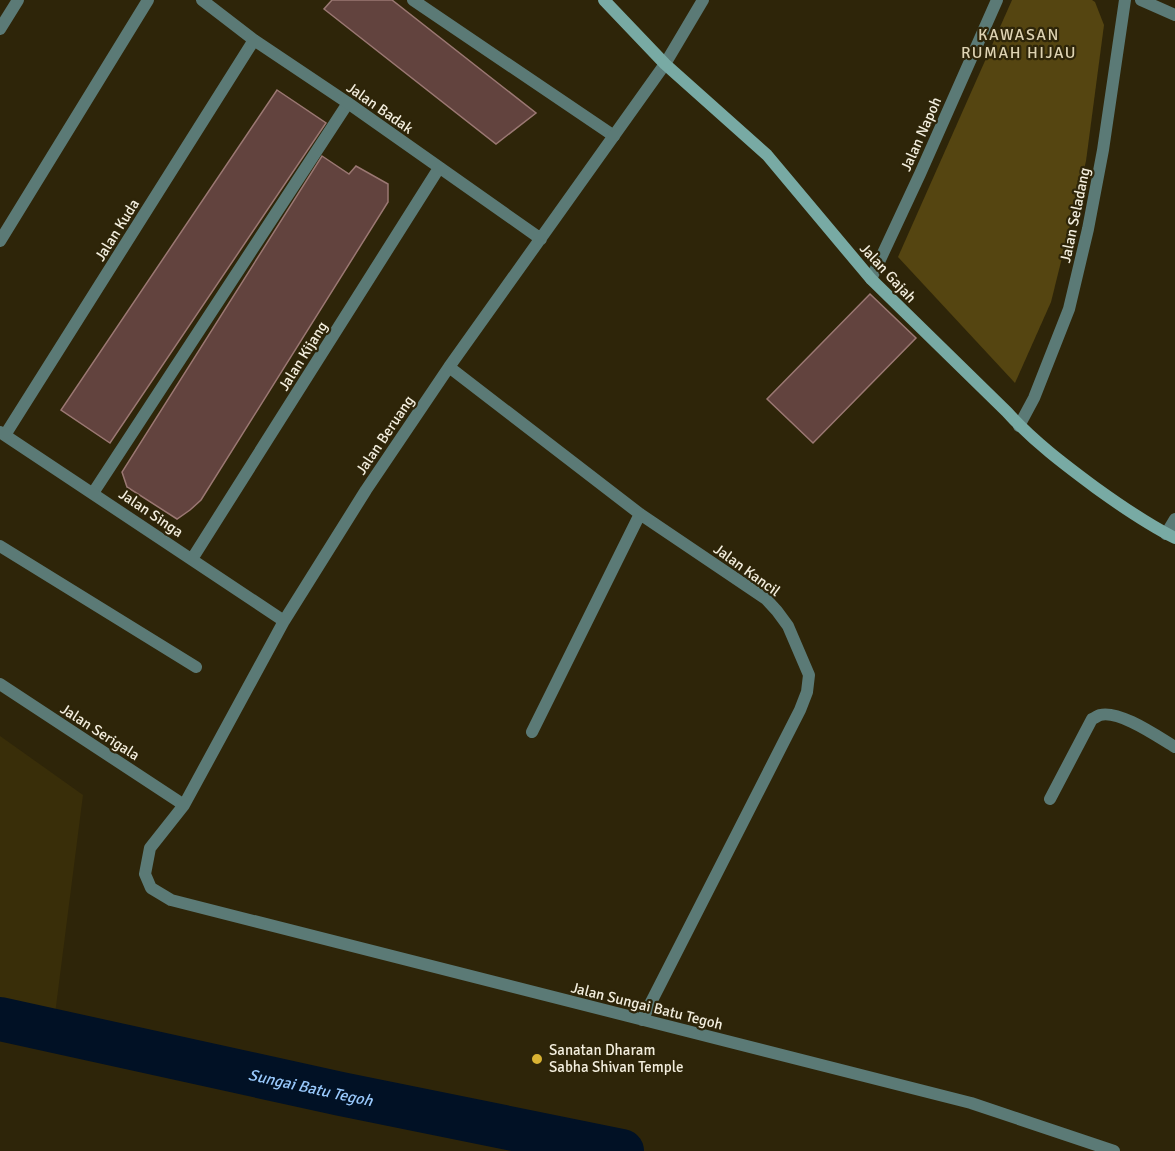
<svg xmlns="http://www.w3.org/2000/svg" width="1175" height="1151" viewBox="0 0 1175 1151" font-family="Signika,sans-serif">
  <style>
    .built { fill: #392e09 }
    .green { fill: #554511 }
    .lines { fill: none; stroke-linecap: round; stroke-linejoin: round }
    .river { stroke: #011125; stroke-width: 44 }
    .building { fill: #62433e; stroke: #9b7873; stroke-width: 1.5 }
    .lane { stroke: #5b7a76; stroke-width: 12 }
    .street { stroke: #5b7a76; stroke-width: 12 }
    .secondary { stroke: #78aaa4; stroke-width: 12 }
    .poi-dot { fill: #dab333; stroke: #2e2509; stroke-width: 2 }
    .labels { text-anchor: middle; stroke-width: 4.5; stroke-linejoin: round; paint-order: stroke }
    .street-label { font-size: 15px; fill: #f3eede; stroke: #2e2509 }
    .poi-label { font-size: 15px; fill: #f3eede; stroke: #2e2509; text-anchor: start }
    .neighbourhood-label { font-size: 16px; letter-spacing: 1.5px; fill: #ded3b3; stroke: #2e2509 }
    .water-label { font-size: 16px; font-style: italic; fill: #98c8fb; stroke: #2e2509 }
  </style>
  <rect width="100%" height="100%" fill="#2e2509"/>
  <path class="built" d="M0,736L83,795L53,1030L0,1020Z"/>
  <path class="green" d="M1012,0H1092L1095,2L1104,25L1086,161L1051,302L1015,383L898,257Z"/>
  <g class="lines">
    <path class="river" id="s1" d="M0,1019L341,1094L622,1151"/>
  </g>
  <path class="building" d="M332,0H392L536,113L496,144L324,9Z
    M277,90L326,123L110,443L61,410Z
    M322,156L349,174L356,166L388,184V202L201,500L190,510L177,519L127,487L122,472Z
    M870,294L916,338L813,443L767,399Z"/>
  <g class="lines">
    <path class="lane" d="M413,0L614,136
      M0,241L148,0
      M93,493L348,103
      M0,546L196,667"/>
    <path class="street" d="M202,0L254,40L348,103L541,239
      M703,0L665,64L449,367L366,490L284,621L184,805L150,848L145,874L151,888L171,900L971,1103L1114,1151
      M1141,0L1175,15
      M0,29L18,0
      M871,279L920,174L997,0
      M449,367L640,514L766,599L777,611L788,626L809,675L807,692L800,710L642,1020
      M1019,426L1034,398L1069,309L1088,229L1103,150L1125,0
      M0,432L284,621
      M5,435L254,40
      M1166,534L1175,519
      M192,559L439,168
      M0,684L184,805
      M532,732L640,514
      M1050,799L1092,719C1095,718 1097,716 1100,715C1120,710 1158,737 1175,747"/>
    <path class="secondary" d="M604,0L665,64L767,155L871,279L1007,412C1033,441 1065,465 1096,488C1121,506 1147,524 1175,538"/>
  </g>
  <circle class="poi-dot" cx="537" cy="1059" r="6"/>
  <g class="labels">
    <g class="street-label">
      <text transform="translate(380 108) rotate(35)" y="5">Jalan Badak</text>
      <text transform="translate(921 134) rotate(-66)" y="5">Jalan Napoh</text>
      <text transform="translate(1075 215) rotate(-78)" y="5">Jalan Seladang</text>
      <text transform="translate(117 230) rotate(-58)" y="5">Jalan Kuda</text>
      <text transform="translate(888 273) rotate(47)" y="5">Jalan Gajah</text>
      <text transform="translate(303 356) rotate(-58)" y="5">Jalan Kijang</text>
      <text transform="translate(385 435) rotate(-56)" y="5">Jalan Beruang</text>
      <text transform="translate(151 513) rotate(34)" y="5">Jalan Singa</text>
      <text transform="translate(747 570) rotate(36)" y="5">Jalan Kancil</text>
      <text transform="translate(100 732) rotate(33)" y="5">Jalan Serigala</text>
      <text transform="translate(647 1006) rotate(14)" y="5">Jalan Sungai Batu Tegoh</text>
    </g>
    <g class="poi-label">
      <text x="549" y="1055">Sanatan Dharam<tspan x="549" dy="17">Sabha Shivan Temple</tspan></text>
    </g>
    <g class="neighbourhood-label">
      <text x="1019" y="40">KAWASAN<tspan x="1019" dy="18">RUMAH HIJAU</tspan></text>
    </g>
    <g class="water-label">
      <text dy="6" stroke="none"><textPath href="#s1" startOffset="318">Sungai Batu Tegoh</textPath></text>
    </g>
  </g>
</svg>
